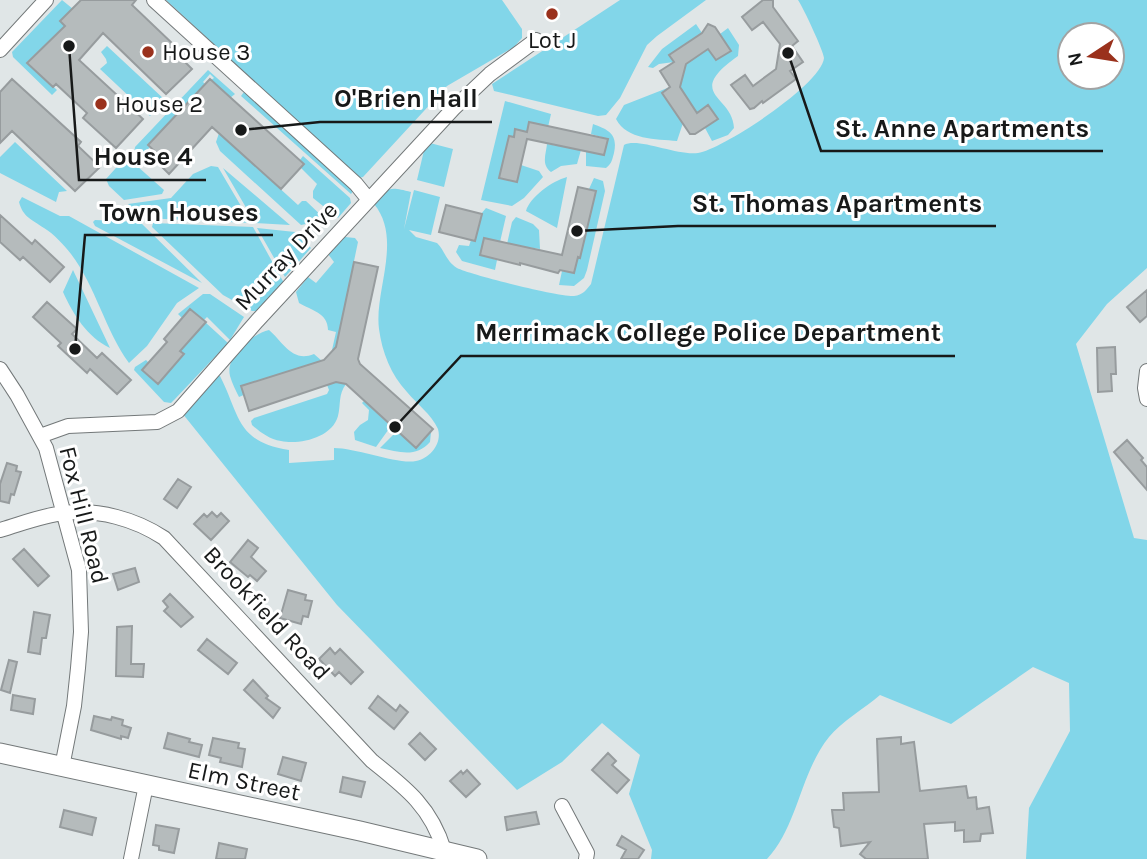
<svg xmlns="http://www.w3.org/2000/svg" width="1147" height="859" viewBox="0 0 1147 859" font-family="Karla,sans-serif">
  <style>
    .green { fill: #82d6e9; fill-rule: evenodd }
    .building { fill: #b5bbbc; stroke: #979c9e; stroke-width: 2 }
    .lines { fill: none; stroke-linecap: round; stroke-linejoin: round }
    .street-casing { stroke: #737879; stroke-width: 16 }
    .secondary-casing { stroke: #737879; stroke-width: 21 }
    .street { stroke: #fff; stroke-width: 14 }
    .secondary { stroke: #fff; stroke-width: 19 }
    .poi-dot { fill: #9a311c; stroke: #fff; stroke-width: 2.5 }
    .labels { text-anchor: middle; stroke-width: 6; stroke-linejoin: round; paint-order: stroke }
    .poi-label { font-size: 24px; fill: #171919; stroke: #fff; text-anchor: start }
    .street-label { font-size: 24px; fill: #171919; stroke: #fff }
    .leader { fill: none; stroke: #171919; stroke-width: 2.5 }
    .callout-dot { fill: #171919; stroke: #fff; stroke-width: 2.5 }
    .callout-label { font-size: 26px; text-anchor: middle; font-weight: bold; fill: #171919; stroke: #fff; stroke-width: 6; stroke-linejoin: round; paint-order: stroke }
  </style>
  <rect width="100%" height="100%" fill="#e0e6e7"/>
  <path class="green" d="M62,0L73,9L65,26L27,62L57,90L52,95L13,57L12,52Z
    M166,0H502L522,29V38L514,47L447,86L363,177L359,178Z
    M620,0H706L657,36L647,45L620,98L606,115L598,116L494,91L492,84Z
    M798,0H1147V268L1107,304L1076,344L1134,538L1147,540V859H1026L1029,808L1070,731L1069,683L1033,667L951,724L880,695C865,708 841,722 829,737C800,773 798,826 767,859H651L652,850L629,794L640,755L602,723L562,762L517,790L337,605L182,413L217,376H220C240,415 236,442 289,450V463L334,460V448C357,448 399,465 416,461C431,458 442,443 438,429C431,414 417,404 407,392C391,375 382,352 379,329C374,291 403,239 374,204C388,186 390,187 411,192L404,229L414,190L440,197L431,235L409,230L416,237L437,243C445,251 446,261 457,268C471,275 559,297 574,296C583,295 586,290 591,284L624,145C638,137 677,156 698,153C723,149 822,84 824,58C824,52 803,7 798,0ZM1070,35H1112V77H1070Z
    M696,24L702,33L670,55L674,62L659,64L653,68L648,67L662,49Z
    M728,28L739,45L738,56C683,95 733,95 734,128L728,135L712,141L705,128L718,119L708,105L697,113L678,84L682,81L684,70L682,66L708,49L716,60L730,51L720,34Z
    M107,46L165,100L150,116L100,69L107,63L106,59L101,52Z
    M208,70L235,94L230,98L211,80L214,78L210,74L203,82L205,84L148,145L150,147L145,152L151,158L143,166L134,155L135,147Z
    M670,87L662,93L683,123L677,141C656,139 627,140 616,119L624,105Z
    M244,92L353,191L351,194L241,96Z
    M505,101L551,114L548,127L529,122L527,132L516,129L514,137L509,136L499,178L516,182L521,165L539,171L543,177L524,198L512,206L481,200Z
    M593,124C609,130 618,134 614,153C612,160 612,163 606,168L586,166V151L604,155L608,139L591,134Z
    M219,133L298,205L302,201H306L326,220L301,225L220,151L216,142Z
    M15,142L67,191L59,192L56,202L0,173V157Z
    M426,142L453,149L444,187L417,180Z
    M547,144L581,150L577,164L561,166L551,172C541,165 546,154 547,144Z
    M303,156L350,198L351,203L338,218L313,198V191L317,184L301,168L304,164L300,160Z
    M128,158L164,190L162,194L124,200L109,186L106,179L124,159Z
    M211,166L218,167L251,223L143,218L128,204L171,198L193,174Z
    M223,168L290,225L255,223Z
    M567,177L557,228L526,211C530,197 552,181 567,177Z
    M594,178L603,181L605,191L587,270L584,278L574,286L559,285L562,271L574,273L578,257H580L596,192L589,189Z
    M22,197L60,216H69L199,288L177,303L147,346L129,363C105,330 96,287 71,254C64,245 54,234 44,228C31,219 23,217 19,202Z
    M486,208L506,216L500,242L484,238L480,255L497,260L495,270L462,261L456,252L459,245L469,246L471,240L475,241L481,214Z
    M516,217L533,224L539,230L540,249L507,244L512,222Z
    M95,220L140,222L202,283L95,226L93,222Z
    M153,223L253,227L284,283L258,311H252L223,295L152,227Z
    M257,228L295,232L311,248L285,277Z
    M345,237L355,238L358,242L335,352L332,350L336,332L328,330C328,313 311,310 299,303L296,292L308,277L316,283L334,262L328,254Z
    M73,270L110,348C87,337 73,314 63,292Z
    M203,294H210L244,317L230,340L207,317L203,321L191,309L182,318L178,314Z
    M205,322L228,343L175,399L171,403L164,402L134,370L135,367L146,360L149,363L143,370L158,384L184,354L180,351Z
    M269,330C283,342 292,363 314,354L322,361L239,397C236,391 232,383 230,376C225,356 252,334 269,330Z
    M336,382L346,384C338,395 341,404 338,416C332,438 299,445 281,441C269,439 260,432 252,425L251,421L254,418L327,394L329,390L327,385Z
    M364,401L391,426L376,447L355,440L354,432L360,425L368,420L369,410L362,403Z
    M397,431L416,448L431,432L430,442C416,458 399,452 380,448Z"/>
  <path class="building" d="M81,0H136L132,5L174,45L171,48L192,69L166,94L103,33L79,60L143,119L116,148L83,118L87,113L56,84L53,87L27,63L65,26L60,21Z
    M763,0H773V7L798,41L792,46L803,62L790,71L796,79L763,103L762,101L754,108L750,109L731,85L745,75L753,86L776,69L780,44L763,22L752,30L742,17Z
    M708,24L715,27L731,51L716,60L708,49L686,64L680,87L697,113L708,105L718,119L695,134H690L662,93L670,87L660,71L674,62L669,55L702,33Z
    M12,79L81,142L78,146L100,167L75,191L12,131L0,143V92Z
    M210,79L304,164L281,189L212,127L169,174L156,161L160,156L148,145Z
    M529,122L608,139L604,155L527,139L517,182L499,178L509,136L514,137L515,129L527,132Z
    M578,187L596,191L580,258L578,257L574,273L560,270L558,273L520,263V265L480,255L484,238L562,255Z
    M446,205L482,214L475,241L439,232Z
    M0,215L32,244L35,240L64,267L50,282L23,257L20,260L0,242Z
    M354,262L378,267L358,359L360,364L433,429L416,448L346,384L336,382L249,411L241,386L324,360L336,347Z
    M1147,290V316L1140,322L1127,307Z
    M47,302L77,329L72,334L97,358L102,353L131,380L117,394L90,369L87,373L58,346L61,343L33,317Z
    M190,309L206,322L180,351L184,354L158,384L142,370L167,342L164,339Z
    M1115,347L1116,374H1111L1112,391L1098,392L1097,348Z
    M1127,440L1143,458L1141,460L1147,467V490L1114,452Z
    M7,463L17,466L16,471L21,472L14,495L11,494L9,503L0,501V484Z
    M178,479L191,487L177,508L164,499Z
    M212,512L217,517L221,513L229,521L211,540L194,524L204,514L207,517Z
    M248,540L258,548L251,557L266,571L257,581L250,575L248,577L230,562Z
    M24,549L49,576L38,586L13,559Z
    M135,568L139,582L118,590L113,574Z
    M288,590L306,595L305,600L312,601L308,617L303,616L301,624L280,618Z
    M170,594L193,617L181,627L164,611L168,607L163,601Z
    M34,612L50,615L46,638H42L40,654L28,652Z
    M132,626L131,664H144L143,677L116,676L117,627Z
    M207,639L237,663L228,674L198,650Z
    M330,648L335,654L340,649L363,672L351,684L339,672L335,676L319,659Z
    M9,660L17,662L10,693L1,690Z
    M253,680L268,696L266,698L280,708L273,718L244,690Z
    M13,695L35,699L33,714L11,710Z
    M378,696L396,711L400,705L408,712L394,729L369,708Z
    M94,716L111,720L112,717L123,720L122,725L131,728L128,738L121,736V739L91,730Z
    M168,733L190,739L189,742L202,745L199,757L164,748Z
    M420,733L436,749L425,760L409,744Z
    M901,737V744L914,742L920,791L966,786L968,798L976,797L977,809L989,807L993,833L981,834L980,841L964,842V830L955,831V822L924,824L928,859H866L860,854L870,842L841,846L839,828L834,827L832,810H844L843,793L879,792L877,739Z
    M213,738L239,743L238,748L245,749L242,767L220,762L221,758L209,755Z
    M608,753L616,761L612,765L629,780L617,793L592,770Z
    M283,757L306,763L301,781L278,774Z
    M467,770L480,784L466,797L450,781L461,771L463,774Z
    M343,777L365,782L361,797L340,792Z
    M64,810L96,818L92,835L60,827Z
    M536,812L539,824L507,830L505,817Z
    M156,825L179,829L174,853L159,850V846L153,845Z
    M622,836L644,850L638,859H621L626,850L617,845Z
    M219,843L247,849L245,859H216Z"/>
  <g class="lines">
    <defs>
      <path id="street" d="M154,0L356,184L369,200
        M0,50L46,0
        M0,369L17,395L46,448L79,570L81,632L78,668L74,706L62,767
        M1147,371L1145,388L1147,399
        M40,436L68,426L157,422L178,411L257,321L453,109L490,74L536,40
        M0,530C21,524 43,515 64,513C99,509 135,519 164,538L372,761C406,788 431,807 444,850
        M562,806L587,853L586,859
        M131,859L146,785"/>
      <path id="secondary" d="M0,753L360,831L477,859"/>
    </defs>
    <use href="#street" class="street-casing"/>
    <use href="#secondary" class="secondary-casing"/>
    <use href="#street" class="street"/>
    <use href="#secondary" class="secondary"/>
  </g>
  <g class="poi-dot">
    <circle cx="552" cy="14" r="7"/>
    <circle cx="148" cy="52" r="7"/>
    <circle cx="101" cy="104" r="7"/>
  </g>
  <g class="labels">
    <g class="poi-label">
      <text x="552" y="48" text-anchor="middle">Lot J</text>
      <text x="162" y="60">House 3</text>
      <text x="115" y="112">House 2</text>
    </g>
    <g class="street-label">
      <text transform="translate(286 256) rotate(-47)" y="8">Murray Drive</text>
      <text transform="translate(84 515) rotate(76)" y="8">Fox Hill Road</text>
      <text transform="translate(267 613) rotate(47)" y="8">Brookfield Road</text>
      <text transform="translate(244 781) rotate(12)" y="8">Elm Street</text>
    </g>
  </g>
  <path class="leader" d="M241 130L320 122H492M788 53L821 151H1103M69 46L79 180H206M577 231L678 226H996M75 349L85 235H273M395 427L461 356H955"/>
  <g class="callout-dot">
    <circle cx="241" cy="130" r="7"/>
    <circle cx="788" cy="53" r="7"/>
    <circle cx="69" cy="46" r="7"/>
    <circle cx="577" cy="231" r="7"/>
    <circle cx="75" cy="349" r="7"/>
    <circle cx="395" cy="427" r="7"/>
  </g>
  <g class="callout-label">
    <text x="406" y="107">O'Brien Hall</text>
    <text x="962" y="137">St. Anne Apartments</text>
    <text x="143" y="165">House 4</text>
    <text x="837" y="212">St. Thomas Apartments</text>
    <text x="179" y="221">Town Houses</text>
    <text x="708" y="341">Merrimack College Police Department</text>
  </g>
  <g transform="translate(1091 56) rotate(258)"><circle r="33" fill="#ffffff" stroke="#a2a3a3" stroke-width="2"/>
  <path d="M0-5L12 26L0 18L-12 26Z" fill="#9a311c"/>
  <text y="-10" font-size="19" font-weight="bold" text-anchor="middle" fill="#171919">N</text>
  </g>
</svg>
